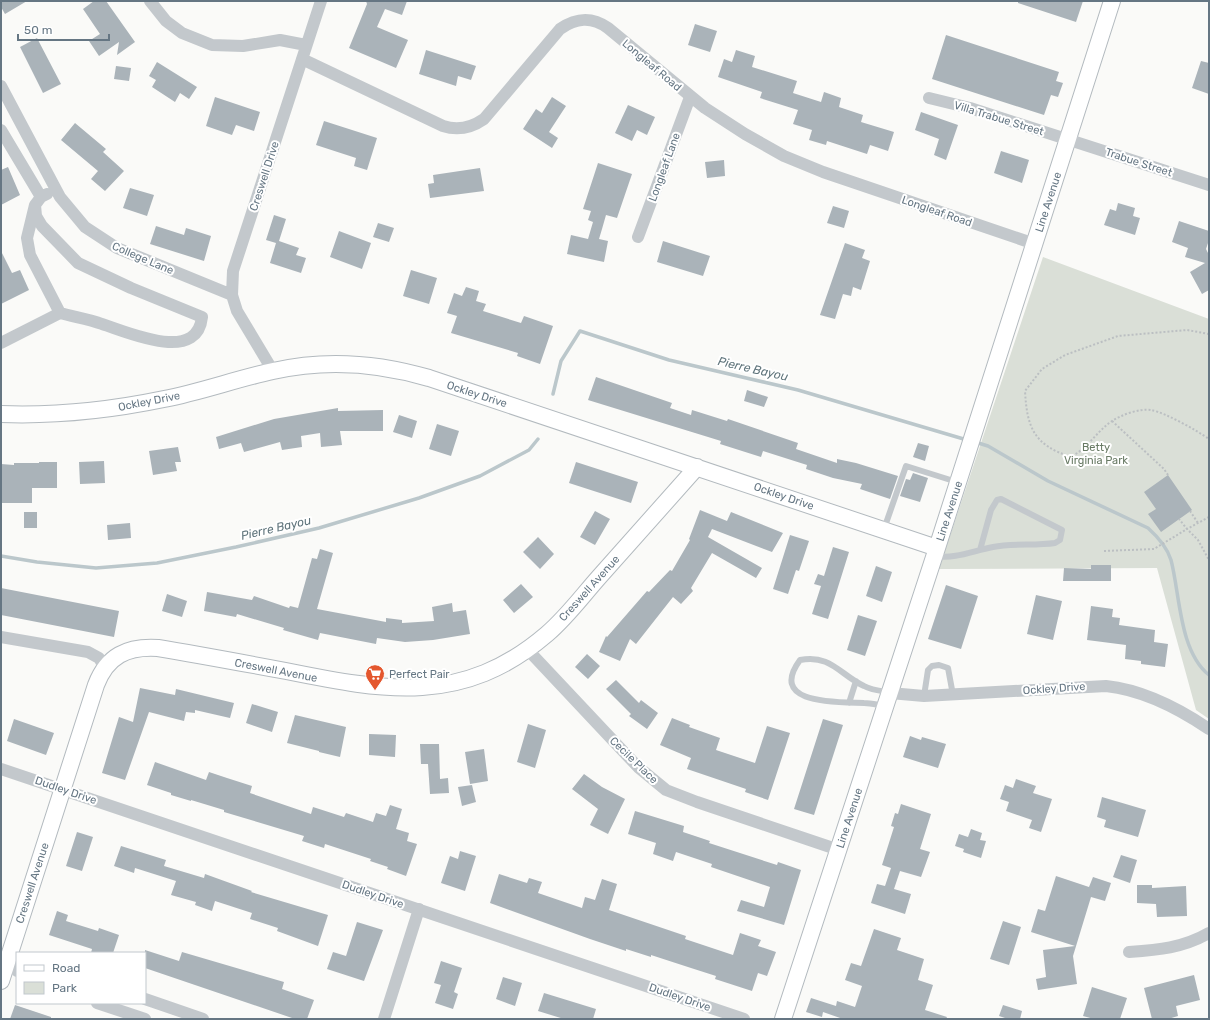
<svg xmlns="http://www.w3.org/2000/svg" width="1210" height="1020" viewBox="0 0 1210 1020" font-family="Rubik,sans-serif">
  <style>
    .green { fill: #dadfd7 }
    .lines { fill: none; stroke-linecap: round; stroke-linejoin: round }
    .stream { stroke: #bbc7cb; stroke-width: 3.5 }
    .building { fill: #aab3b9 }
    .secondary-casing { stroke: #b3babf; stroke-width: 18 }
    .path { stroke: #bbbfc2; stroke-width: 2; stroke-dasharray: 2 2; stroke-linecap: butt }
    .lane { stroke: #c3c8cc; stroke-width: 6 }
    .street { stroke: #c3c8cc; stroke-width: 12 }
    .secondary { stroke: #fff; stroke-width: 16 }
    .labels { text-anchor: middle; stroke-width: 4; stroke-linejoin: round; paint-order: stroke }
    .street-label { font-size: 11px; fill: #657683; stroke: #fff }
    .park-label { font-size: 11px; fill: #687a64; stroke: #fff }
    .poi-label { font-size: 11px; fill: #657683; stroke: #fff; text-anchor: start }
    .water-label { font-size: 12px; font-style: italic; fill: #60757c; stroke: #fff }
  </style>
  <rect width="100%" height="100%" fill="#fafaf8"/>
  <path class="green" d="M1043,257L1209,319V719L1196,710L1157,568L939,569Z"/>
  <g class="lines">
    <path class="stream" d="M553,394L561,361L580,331L669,360L798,390L967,440
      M975,442L988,446L1048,481L1148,528C1158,537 1167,547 1171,560C1180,594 1179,651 1209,675
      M1,556L37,562L96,568L157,563L236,547L319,528L419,498L480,476L529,450L538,439"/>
  </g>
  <path class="building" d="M1,1H27L5,14L1,7Z
    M94,1H106L135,42L117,55L119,42L99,56L89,41L100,34L83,9Z
    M366,1H407L402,15L385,9L377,27L408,40L396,68L349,48L367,4Z
    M1018,1H1083L1076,22L1018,3Z
    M695,24L717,31L710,52L688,45Z
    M946,35L1059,72L1056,81L1063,83L1058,97L1051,95L1044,115L932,79Z
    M37,38L61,84L43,93L20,47Z
    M426,50L476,66L471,80L458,76L456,86L419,74Z
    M736,50L755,56L752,67L797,81L793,93L821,102L824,92L841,98L839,107L863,115L861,122L894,132L888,151L870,145L867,154L827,141L826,145L809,140L812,130L793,124L798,110L760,98L762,92L718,77L724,59L732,62Z
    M1201,61L1209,63V94L1192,88Z
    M157,62L197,87L189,99L180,93L175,102L152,87L156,80L149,76Z
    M116,66L131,68L129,81L114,79Z
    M215,97L260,112L254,131L236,125L232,135L206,126Z
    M552,97L566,106L549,132L558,138L552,148L523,129L536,109L542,113Z
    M628,105L655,117L647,135L637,130L632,141L615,133Z
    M921,112L958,125L946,160L934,155L939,139L915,130Z
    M324,121L377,138L367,170L354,166L356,158L316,145Z
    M75,123L106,149L103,152L124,171L105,191L91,179L98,171L61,140Z
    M1001,151L1029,160L1022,183L994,173Z
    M724,160L725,176L707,178L705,162Z
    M598,163L632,174L617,218L606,215L602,229L599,239L608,241L604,262L567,254L571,235L588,239L593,222L588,220L591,211L583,209Z
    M8,167L20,195L1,205V170Z
    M480,168L484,191L430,198L428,184L434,183L433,175Z
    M130,188L154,195L147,216L123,208Z
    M1118,203L1135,208L1133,216L1140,218L1135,235L1104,225L1110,209L1116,211Z
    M833,206L849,211L844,228L827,223Z
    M274,215L286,219L279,241L299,248L296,255L306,258L301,273L270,263L276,243L266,240Z
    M1179,221L1209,231V240L1206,249L1209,255V290L1202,294L1190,272L1205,263L1185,257L1188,248L1172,242Z
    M378,223L394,228L389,242L373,237Z
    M156,226L184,235L186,228L211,236L204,261L150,244Z
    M339,231L371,243L362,269L330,257Z
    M663,241L710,256L703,276L657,262Z
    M845,243L865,250L862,258L870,261L861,290L853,287L851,296L843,294L835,319L820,315Z
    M1,251L12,273L20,270L29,290L1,304Z
    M411,270L437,278L429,304L403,296Z
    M466,287L479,291L476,301L486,304L483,311L521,323L524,316L553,326L540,364L517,356L518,353L451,333L457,316L447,313L454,293L462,296Z
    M596,377L672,403L670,408L691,415L692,410L727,421L728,419L798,443L796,449L837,463V459L856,463L898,476L890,499L860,489L862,484L833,478L806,469L807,465L763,451L761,457L720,444L721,441L588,400Z
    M747,390L768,397L764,407L744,401Z
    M338,408V411L383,410V431H340L342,445L321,447L320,433L301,436L302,447L282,450L280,442L244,452L241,443L219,449L216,437L274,419Z
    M399,415L417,421L412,438L393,432Z
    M437,424L459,431L451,456L429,449Z
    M918,443L929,446L925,461L913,457Z
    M178,447L181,462H175L177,471L153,475L149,451Z
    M104,461L105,483L80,484L79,462Z
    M39,462H57V488H32V503H1V464L14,465V463H39Z
    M576,462L638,482L631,503L569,483Z
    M913,473L928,478L920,502L900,496L906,479L910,480Z
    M1168,475L1192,510L1161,532L1148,514L1156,509L1144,492Z
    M700,510L727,521L731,512L783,533L772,552L712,529L708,537L762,568L756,578L712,553L691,588L693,591L681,604L673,597L636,644L630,639L620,661L599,652L606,636L607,637L647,591L649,592L670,570L672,571L690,540L689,539Z
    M595,511L610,519L595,545L580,537Z
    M24,512H37V528H24Z
    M130,523L131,538L108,540L107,525Z
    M790,535L809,541L799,571L796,570L788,594L773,589Z
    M538,537L554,554L540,569L523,552Z
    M833,547L849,552L828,619L812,614L821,586L814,584L818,574L824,576Z
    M320,549L333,553L317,609L386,622V618L402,620V623L434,621L432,607L452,603L453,612L466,610L470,634L433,640L405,642L377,638L376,644L320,633L318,640L283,630L284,628L237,614L236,617L204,611L207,592L252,600L254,596L289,608L290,606L298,608L312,558L317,559Z
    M1091,565H1111V581H1063L1064,568L1091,569Z
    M876,566L892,572L882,602L866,596Z
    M521,584L533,597L514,613L503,600Z
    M946,585L978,596L961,649L928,639Z
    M1,588L119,611L114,637L1,615Z
    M167,594L187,601L182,617L162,611Z
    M1036,595L1062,601L1053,640L1027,634Z
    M1091,606L1113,609L1112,617L1120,618L1119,625L1155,630L1154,642L1168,644L1165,667L1141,664V661L1125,659L1126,645L1087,640Z
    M858,615L877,621L865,656L847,650Z
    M587,654L600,666L588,679L575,667Z
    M616,680L639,703L641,700L658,713L647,729L629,716L631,714L606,689Z
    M140,688L175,695L176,689L234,703L230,718L195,710V713L186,712L184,721L149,712L125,780L102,773L119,717L133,722Z
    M252,704L278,712L272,732L246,723Z
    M295,715L346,727L340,757L319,752V751L287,743Z
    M672,718L690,725L689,727L720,738L716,750L755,763L767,726L790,733L768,800L745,792L746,789L687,769L691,758L660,745Z
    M14,719L54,733L46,755L7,741Z
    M823,719L843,725L814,815L794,809Z
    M528,724L546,730L535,768L517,762Z
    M369,734L396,735L395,757L369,755Z
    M910,736L921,740L922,737L946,744L938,768L903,757Z
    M420,744H439L440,779L448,778L449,793L430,794L428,764H421Z
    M484,749L488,781L470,784L465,752Z
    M155,762L206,780L209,772L227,778L252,786L250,793L311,814L313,807L344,817L346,813L373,822L376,813L386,816L390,805L402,809L396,829L409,833L407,841L417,844L406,876L387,869L388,867L370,861L371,859L325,844L324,848L302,841L304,836L224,812V810L191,800V801L171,795V793L147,785Z
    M584,774L602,787L625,799L608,834L590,825L598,809L572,789Z
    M1016,779L1036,786L1033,793L1052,799L1041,832L1029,828L1032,820L1006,811L1009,802L1000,799L1005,785L1013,788Z
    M472,785L476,802L462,806L458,787Z
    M1102,797L1146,810L1138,837L1104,827L1106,820L1097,817Z
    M901,804L931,814L920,849L930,852L921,877L900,871L894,889L911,894L905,914L871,903L877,884L885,886L891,868L882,865L894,827L891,826L895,813L898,814Z
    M635,811L684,826L683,832L710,841L709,843L777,865L778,862L801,870L784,925L737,911L741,900L764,907L770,887L711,867L712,864L676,852L673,861L653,854L656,843L628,834Z
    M971,829L982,833L980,840L986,841L981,858L963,852L964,849L955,846L959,834L968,837Z
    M77,832L93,837L82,871L66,866Z
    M121,846L166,860L164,866L204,878L205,874L252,891L251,892L328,915L318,946L277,931L278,928L250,919L252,913L215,901L212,911L195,905L196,902L171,895L176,881L135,868L134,873L114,866Z
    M460,851L476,856L465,891L441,883L450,856L458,859Z
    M1121,855L1137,860L1130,883L1113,877Z
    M499,874L527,883L529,878L542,882L538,893L582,908L585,897L595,900L602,879L617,884L609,910L686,936L685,939L733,955L740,933L761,940L758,946L776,952L767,976L758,973L752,991L715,979L716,976L691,968L651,955V957L626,949V951L590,939L490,903Z
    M1056,876L1089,887L1093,877L1111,883L1105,901L1091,897L1073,956L1077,984L1038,990L1036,979L1046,977L1043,950L1075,946L1031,932L1038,909L1045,911Z
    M1137,885H1152V888L1186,886L1187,916L1157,917L1156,904L1137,903Z
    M57,911L68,915L66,921L98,931L99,928L119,935L113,953H91L92,949L49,935Z
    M1003,921L1021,927L1009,965L990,959Z
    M357,922L383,930L364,981L327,969L333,952L346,956Z
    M874,929L901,938L897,950L924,959L918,980L933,985L925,1010L947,1017L946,1019H843L823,1012L822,1017L806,1012L811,998L836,1006L837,1001L855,1007L862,986L845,980L851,963L861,966Z
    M145,950L179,961L182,952L284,982L282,989L314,1000L307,1019H295L145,968Z
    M441,961L462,968L454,992L458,994L453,1009L435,1003L441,985L434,983Z
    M1194,975L1200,1000L1176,1006L1178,1016L1168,1019H1152L1144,988Z
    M503,977L522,983L515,1006L496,999Z
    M1092,987L1127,998L1120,1019H1094L1083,1016Z
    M544,993L596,1009L593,1019H564L538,1011Z
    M15,1005L51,1017V1019H10Z
    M1003,1005L1022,1011L1020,1019H1008L999,1016Z"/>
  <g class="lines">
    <defs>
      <path id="secondary" d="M1,414C56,416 111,410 164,399C201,392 236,379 273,371C325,359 378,363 429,378L937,548
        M1,981L96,685C107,656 127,646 158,648C200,655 243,663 286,671C385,691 463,706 547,634C567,617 583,595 600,576C633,539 665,503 697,467
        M783,1019L937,548L1112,1"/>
    </defs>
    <use href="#secondary" class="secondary-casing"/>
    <path class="path" d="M1209,334L1187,330L1118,336L1065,355L1042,369L1025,391C1027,428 1034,445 1071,457C1089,447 1097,431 1112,421C1121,415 1140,408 1151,410C1166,413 1196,430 1209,439
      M1112,421L1164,469L1168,475
      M1190,511L1198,523
      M1209,517L1187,529L1198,540L1209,560
      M1104,551L1154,549L1187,529L1179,519"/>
    <path class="lane" d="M884,529L906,466L957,482
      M935,556C956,559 972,551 993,547C1013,543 1035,546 1055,543L1060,540L1062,530L1001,499L997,500L991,510L980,550
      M924,696L928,670L932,666L939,665L948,668L953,695
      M849,703L856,681
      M885,706C878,705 871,703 864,703C838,702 767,705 800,660C831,654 840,675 864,686C871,690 881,691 888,692"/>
    <path class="street" d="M150,1L166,21L182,33L212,45L243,46L280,40L306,45
      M302,59L443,126C458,131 471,128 484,119L560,29C576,18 591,16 608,28L705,108L745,134L784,156L823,172L1035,244
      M1,86L60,197L85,227L117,248L232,295L237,311L273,371
      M929,98L970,108L1209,185
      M1,130L41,197L47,194
      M35,205L27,238L30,255L60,313C74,317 89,319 102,324C128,332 197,364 202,317L131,288L78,263L42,226L36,216L35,205L41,197
      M638,237L690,97
      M232,295L233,271L321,1
      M1,343L60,313
      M1,637L88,652L99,658L105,668
      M528,650L638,767L666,790L697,802L839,850
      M890,693L924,696L1106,686C1144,690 1178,708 1209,729
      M1,769L744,1019
      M1129,952C1158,950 1183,948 1209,933
      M14,964L17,971
      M145,999L203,1019
      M97,1003L145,1019
      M384,1019L419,909"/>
    <use href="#secondary" class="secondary"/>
  </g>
  <defs>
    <symbol id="supermarket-pin" viewBox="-11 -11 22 30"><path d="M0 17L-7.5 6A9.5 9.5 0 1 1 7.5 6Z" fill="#e4572e" stroke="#fff"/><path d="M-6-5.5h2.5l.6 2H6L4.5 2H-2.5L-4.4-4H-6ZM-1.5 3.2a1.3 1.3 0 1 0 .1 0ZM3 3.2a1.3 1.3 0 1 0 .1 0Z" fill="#fff"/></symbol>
  </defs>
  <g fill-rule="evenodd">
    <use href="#supermarket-pin" x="364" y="663" width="22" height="30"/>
  </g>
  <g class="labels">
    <g class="street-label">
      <text transform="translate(652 65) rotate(40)" y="4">Longleaf Road</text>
      <text transform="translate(999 118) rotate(17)" y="4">Villa Trabue Street</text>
      <text transform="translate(1139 162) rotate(18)" y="4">Trabue Street</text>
      <text transform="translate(664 167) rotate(-70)" y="4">Longleaf Lane</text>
      <text transform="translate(264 176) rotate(-72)" y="4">Creswell Drive</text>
      <text transform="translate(1048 202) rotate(-72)" y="4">Line Avenue</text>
      <text transform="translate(937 211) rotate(19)" y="4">Longleaf Road</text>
      <text transform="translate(143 258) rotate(23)" y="4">College Lane</text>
      <text transform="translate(477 394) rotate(18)" y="4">Ockley Drive</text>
      <text transform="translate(149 401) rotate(-11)" y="4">Ockley Drive</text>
      <text transform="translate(784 496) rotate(19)" y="4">Ockley Drive</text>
      <text transform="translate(949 511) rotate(-72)" y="4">Line Avenue</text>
      <text transform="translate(589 588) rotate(-48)" y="4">Creswell Avenue</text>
      <text transform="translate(276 670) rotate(11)" y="4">Creswell Avenue</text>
      <text transform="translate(1054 688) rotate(-4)" y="4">Ockley Drive</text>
      <text transform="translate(634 760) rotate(44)" y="4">Cecile Place</text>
      <text transform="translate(66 790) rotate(19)" y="4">Dudley Drive</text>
      <text transform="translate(849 818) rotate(-72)" y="4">Line Avenue</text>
      <text transform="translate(32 883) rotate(-72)" y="4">Creswell Avenue</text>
      <text transform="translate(373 894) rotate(19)" y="4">Dudley Drive</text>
      <text transform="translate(680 997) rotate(19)" y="4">Dudley Drive</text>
    </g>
    <g class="park-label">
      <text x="1096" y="451">Betty<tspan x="1096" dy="13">Virginia Park</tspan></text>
    </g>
    <g class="poi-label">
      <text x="389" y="678">Perfect Pair</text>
    </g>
    <g class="water-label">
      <text transform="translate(753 369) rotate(13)" y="4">Pierre Bayou</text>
      <text transform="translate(276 528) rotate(-13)" y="4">Pierre Bayou</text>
    </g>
  </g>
  <rect width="1210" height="1020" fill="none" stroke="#657683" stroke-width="4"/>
  <rect x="16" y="952" width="130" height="52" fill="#ffffff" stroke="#c1c8cd"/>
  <rect x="24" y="965" width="20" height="6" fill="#ffffff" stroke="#c1c8cd"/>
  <text x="52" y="972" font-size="12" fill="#657683">Road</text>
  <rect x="24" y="982" width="20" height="12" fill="#dadfd7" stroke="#c1c8cd"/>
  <text x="52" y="992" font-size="12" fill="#657683">Park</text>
  <path d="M18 34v6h91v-6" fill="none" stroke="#657683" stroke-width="2"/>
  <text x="24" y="34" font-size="12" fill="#657683" stroke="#ffffff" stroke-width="3" paint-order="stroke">50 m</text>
</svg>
